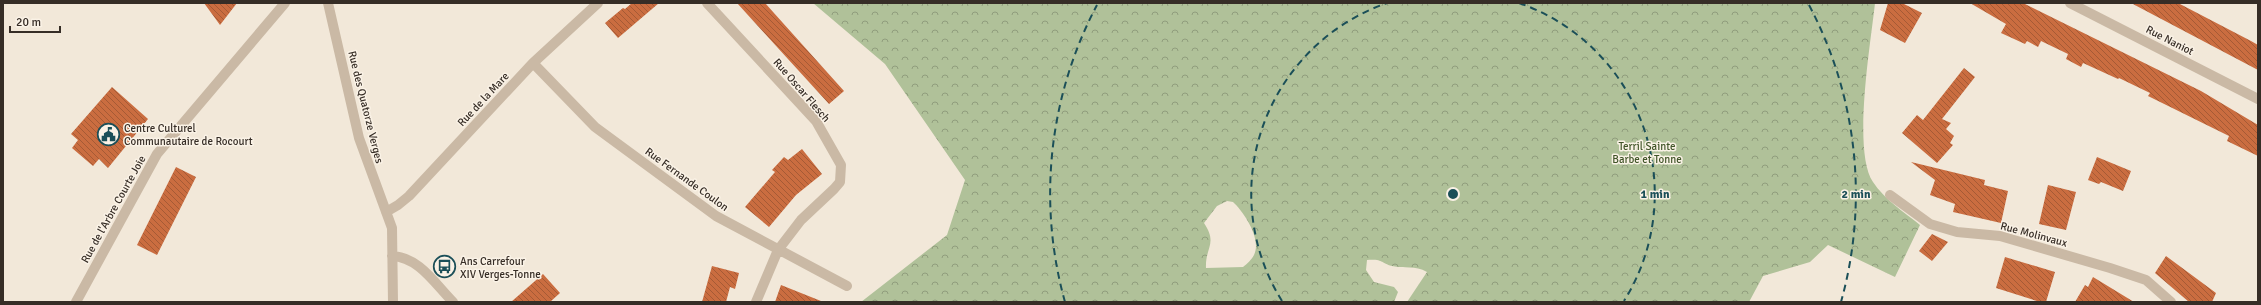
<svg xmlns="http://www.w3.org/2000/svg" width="2261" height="305" viewBox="0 0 2261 305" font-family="Signika,sans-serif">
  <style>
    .forest { fill: url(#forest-crowns); fill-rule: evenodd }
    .building { fill: url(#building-back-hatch) }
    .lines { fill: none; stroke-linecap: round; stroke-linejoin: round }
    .minor { stroke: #cab9a5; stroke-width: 10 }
    .ring { fill: none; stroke: #1b4f58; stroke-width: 2; stroke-dasharray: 7 5 }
    .labels { text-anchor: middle; stroke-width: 3; stroke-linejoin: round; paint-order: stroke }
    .street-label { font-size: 11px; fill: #362d26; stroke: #faf2e6 }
    .poi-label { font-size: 11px; fill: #362d26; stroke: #faf2e6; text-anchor: start }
    .park-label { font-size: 11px; fill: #415529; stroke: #faf2e6 }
    .centre { fill: #1b4f58; stroke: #faf2e6; stroke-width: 2 }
    .ring-label { font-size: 12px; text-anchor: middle; font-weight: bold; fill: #1b4f58; stroke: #faf2e6; stroke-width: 3; stroke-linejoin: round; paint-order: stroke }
  </style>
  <defs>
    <pattern id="forest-crowns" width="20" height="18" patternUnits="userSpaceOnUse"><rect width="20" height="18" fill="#b0c199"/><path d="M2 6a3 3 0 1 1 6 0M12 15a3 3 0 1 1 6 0" fill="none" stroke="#909d7d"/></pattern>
    <pattern id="building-back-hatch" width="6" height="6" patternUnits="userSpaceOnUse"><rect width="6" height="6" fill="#ca6d40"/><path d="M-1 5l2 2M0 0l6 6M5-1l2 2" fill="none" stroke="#a55a35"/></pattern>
  </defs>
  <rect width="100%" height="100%" fill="#f2e8d9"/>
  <path class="forest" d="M813,3H1875C1871,42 1852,151 1873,182C1884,199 1904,212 1920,225L1895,277L1828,245L1810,262L1763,276L1749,302H1407L1427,272C1415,265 1404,269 1392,266C1380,263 1384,259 1367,260L1366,270L1374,282L1394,287L1398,292L1394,302H861L947,235L965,180L885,64ZM1227,201L1233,202C1244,212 1262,239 1254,255C1252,259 1247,264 1243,267L1206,268C1205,247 1218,244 1204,223L1217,206Z"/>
  <path class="building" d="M204,3H237L220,25Z
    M632,3H659L618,38L605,23L623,8L625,9Z
    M737,3H765L844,91L829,104Z
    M1888,3H1902L1922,13L1905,43L1880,30Z
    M1970,3H2023L2201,91L2258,125V156L2227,141L2229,136L2148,96L2150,93L2119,78L2118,79L2083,63L2081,67L2066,59L2068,54L2041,41L2038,47L2027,41L2025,44L2001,33L2006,24Z
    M2131,3H2178L2251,41L2258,45V70Z
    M1964,68L1975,77L1942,119L1951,123L1946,129L1954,136L1950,143L1953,145L1937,163L1902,133L1917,115L1923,120Z
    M112,87L148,119L108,168L99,159L93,166L72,148L78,140L71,134Z
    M802,149L822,174L796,195L769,227L745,207L775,172L772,170L784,157L788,160Z
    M2097,157L2131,171L2123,191L2101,182L2099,184L2088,180Z
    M1911,162L1985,180L1984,185L2008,191L2001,223L1953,212L1955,204L1930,195L1935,180Z
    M176,167L196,177L157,255L137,245Z
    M2048,185L2076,192L2066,230L2039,224Z
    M1932,234L1948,242L1932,261L1919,251Z
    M2166,256L2216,293L2212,302H2189L2155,273Z
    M2005,257L2055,272L2046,302H2040L1996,288Z
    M712,266L739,273L735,289L730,287L726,302H702Z
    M543,274L560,293L550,302H511Z
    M2093,277L2134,302H2075L2085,285L2088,287Z
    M781,285L821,301V302H775Z"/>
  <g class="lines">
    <path class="minor" d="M328,3L359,138L392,228L393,302
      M707,3L816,121L841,165L840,182L834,189L801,220L778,250L756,302
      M2070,3L2258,99
      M533,63L595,127L716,216L847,286
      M1890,195L1930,224L1957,232L2000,236L2110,268L2146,280L2171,302
      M386,212L398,205L409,196L533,63L598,3
      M392,256C419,257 435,284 453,302
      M76,302L157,154L285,3"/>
  </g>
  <g class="ring">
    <path d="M1282 301A202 202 0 0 1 1387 3M1519 3A202 202 0 0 1 1624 301"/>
    <path d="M1065 302A403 403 0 0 1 1097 5M1809 5A403 403 0 0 1 1841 302"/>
  </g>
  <defs>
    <symbol id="civic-ring" viewBox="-11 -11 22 22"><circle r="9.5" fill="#faf2e6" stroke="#1b4f58" stroke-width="1.5"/><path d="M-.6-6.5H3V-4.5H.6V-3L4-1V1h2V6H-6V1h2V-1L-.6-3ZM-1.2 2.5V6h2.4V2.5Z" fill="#1b4f58"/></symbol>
    <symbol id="bus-ring" viewBox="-11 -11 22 22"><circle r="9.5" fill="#faf2e6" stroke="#1b4f58" stroke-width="1.5"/><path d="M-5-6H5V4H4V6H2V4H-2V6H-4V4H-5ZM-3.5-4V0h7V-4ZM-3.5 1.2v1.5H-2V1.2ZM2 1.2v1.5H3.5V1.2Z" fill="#1b4f58"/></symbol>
  </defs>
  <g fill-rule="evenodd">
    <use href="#civic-ring" x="96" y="122" width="25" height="25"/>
    <use href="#bus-ring" x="432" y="254" width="25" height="25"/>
  </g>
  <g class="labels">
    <g class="street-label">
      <text transform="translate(2170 40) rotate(27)" y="4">Rue Naniot</text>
      <text transform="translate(802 90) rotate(49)" y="4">Rue Oscar Flesch</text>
      <text transform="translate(483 99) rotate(-47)" y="4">Rue de la Mare</text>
      <text transform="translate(366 107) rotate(76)" y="4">Rue des Quatorze Verges</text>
      <text transform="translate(687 179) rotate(36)" y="4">Rue Fernande Coulon</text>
      <text transform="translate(113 209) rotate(-61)" y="4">Rue de l'Arbre Courte Joie</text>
      <text transform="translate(2034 234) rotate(15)" y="4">Rue Molinvaux</text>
    </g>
    <g class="poi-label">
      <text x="124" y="132">Centre Culturel<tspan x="124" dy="13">Communautaire de Rocourt</tspan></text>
      <text x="460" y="265">Ans Carrefour<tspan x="460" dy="13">XIV Verges-Tonne</tspan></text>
    </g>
    <g class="park-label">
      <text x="1647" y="150">Terril Sainte<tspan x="1647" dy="13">Barbe et Tonne</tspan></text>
    </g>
  </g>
  <circle cx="1453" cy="194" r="6" class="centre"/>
  <g class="ring-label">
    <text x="1655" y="198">1 min</text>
    <text x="1856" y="198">2 min</text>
  </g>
  <rect width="2261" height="305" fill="none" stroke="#362d26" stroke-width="8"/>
  <path d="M10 26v6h50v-6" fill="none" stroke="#362d26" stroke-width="2"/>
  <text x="16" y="26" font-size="12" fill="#362d26" stroke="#faf2e6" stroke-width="3" paint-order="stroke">20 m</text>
</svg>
